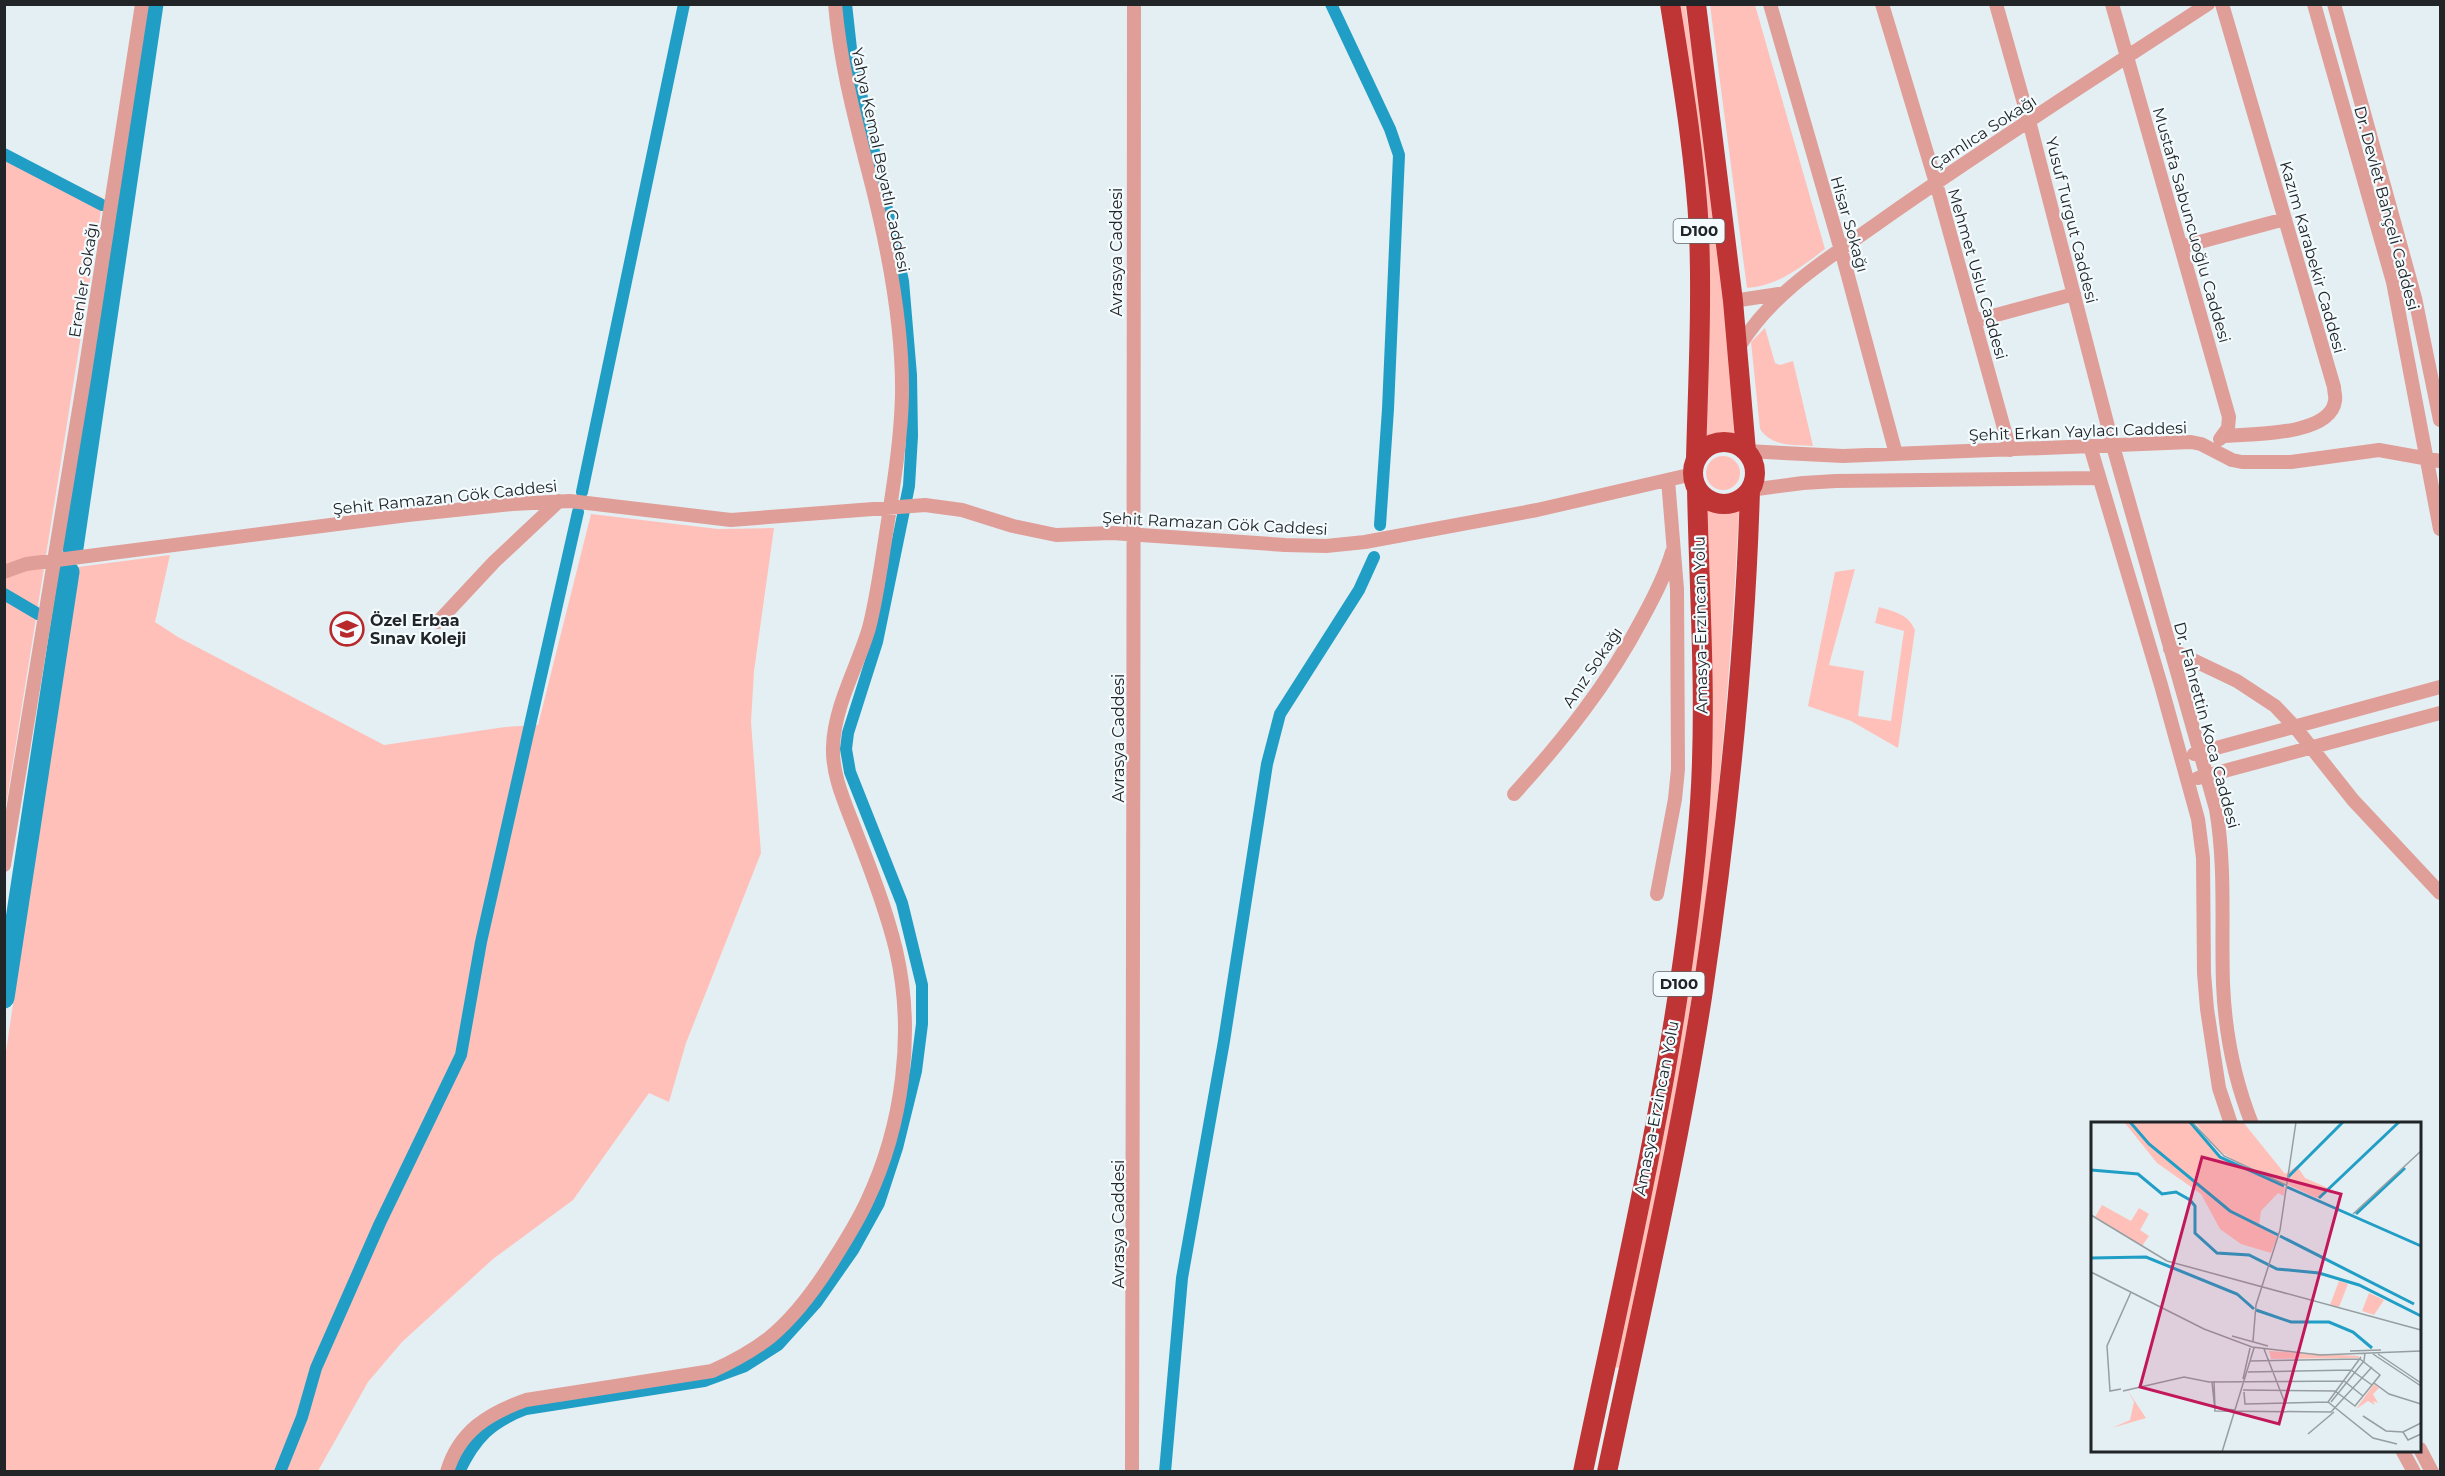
<svg xmlns="http://www.w3.org/2000/svg" width="2445" height="1476" viewBox="0 0 2445 1476" font-family="Montserrat,sans-serif">
  <style>
    .green { fill: #ffc0b9 }
    .lines { fill: none; stroke-linecap: round; stroke-linejoin: round }
    .canal { stroke: #219ec5; stroke-width: 12 }
    .river { stroke: #219ec5; stroke-width: 21 }
    .minor { stroke: #e09e98; stroke-width: 14 }
    .highway { stroke: #bf3434; stroke-width: 20 }
    .labels { text-anchor: middle; stroke-width: 4.5; stroke-linejoin: round; paint-order: stroke }
    .shield { fill: #f4fbfe; stroke: #606568; stroke-width: 1.5 }
    .shield-label { font-size: 15px; font-weight: bold; fill: #212527 }
    .street-label { font-size: 16px; fill: #212527; stroke: #f4fbfe }
    .poi-label { font-size: 16px; font-weight: bold; fill: #212527; stroke: #f4fbfe; text-anchor: start }
    .inset-river { fill: none; stroke: #219ec5; stroke-width: 3 }
    .inset-road { fill: none; stroke: #969ea1; stroke-width: 1.5 }
    .view { fill: #c2185b; fill-opacity: 0.15; stroke: #c2185b; stroke-width: 3 }
    .inset-edge { fill: none; stroke: #212527; stroke-width: 3 }
  </style>
  <rect width="100%" height="100%" fill="#e4eff3"/>
  <path class="green" d="M1679,5H1685L1707,150L1739,436L1705,438L1710,280L1708,250Z
    M1710,5H1755L1825,249C1801,267 1778,286 1747,288Z
    M5,152L103,198L5,812Z
    M1765,328L1775,363L1780,365L1793,361L1813,446C1794,445 1772,447 1760,429L1751,342Z
    M1706 473a17 17 0 1 1 34 0a17 17 0 1 1-34 0Z
    M1739,510C1731,668 1718,827 1694,984C1674,1113 1648,1241 1620,1368L1615,1367L1710,772L1712,678L1704,511Z
    M591,514L718,529L774,528L754,671L751,722L761,853L686,1043L669,1102L649,1093L573,1200L493,1259L402,1342L368,1382L318,1471H5V1058L78,567L170,555L155,622L178,637L384,745L505,727L538,725Z
    M1855,569L1829,665L1864,671L1858,716L1891,721L1904,631L1875,623L1879,607C1895,612 1908,614 1915,630L1898,748L1851,721L1808,706L1835,572Z"/>
  <g class="lines">
    <path class="canal" d="M1331,4L1390,129L1399,155L1388,409L1380,525
      M4,154L102,205
      M121,215H122
      M582,492L684,4
      M4,594L38,614
      M280,1472L302,1417L316,1368L380,1223L461,1055L481,942L578,512
      M459,1472C475,1438 491,1422 526,1409L704,1381L745,1366L778,1345L816,1303L853,1250L879,1203L897,1148L916,1071L922,1024V985L902,903L850,772L846,749L848,733L877,642L909,486L912,436L911,375L903,281L851,49L846,4
      M1165,1472L1182,1278L1224,1041L1267,764L1280,714L1359,590L1374,557"/>
    <path class="river" d="M73,548L153,4
      M4,998L69,572"/>
    <path class="minor" d="M1770,4L1841,250L1896,454
      M1882,4L1936,183L2010,450
      M1996,4L2029,121L2113,446L2216,809C2226,868 2221,925 2223,984C2225,1032 2234,1079 2252,1124
      M2112,4L2229,417L2228,428L2220,439
      M2222,4L2334,387C2334,391 2336,397 2335,401C2330,436 2250,434 2224,436
      M2314,4L2393,282L2440,529
      M2334,4L2415,298L2440,420
      M2181,247L2285,219
      M1733,301L1779,294
      M1974,321L2074,294
      M1739,347C1774,289 1834,255 1888,216C1992,143 2101,74 2208,4
      M2090,446L2161,685L2198,819L2203,858L2204,973L2207,1009L2219,1088L2231,1124
      M1746,451L1843,456L2191,442L2201,444L2232,460L2242,462H2291L2379,450L2440,461
      M1750,490L1803,483L1836,481L2099,478
      M4,572L26,564L408,515L513,504L570,501L731,520L925,505L962,510L1013,526L1056,535L1112,533L1285,545L1326,546L1365,542L1537,510L1693,474
      M438,622L494,562L559,501
      M2170,649L2237,681L2275,706L2295,727L2353,800L2440,893
      M2194,754L2440,687
      M2198,778L2440,713
      M1514,794C1563,740 1608,684 1642,619C1654,597 1665,576 1672,552
      M4,865L84,379L142,4
      M1657,894L1675,799L1678,769L1677,589L1668,480
      M2420,1449L2432,1472
      M2402,1450L2414,1472
      M447,1472C459,1431 489,1413 526,1400L712,1371C732,1362 751,1352 769,1338C796,1316 816,1288 834,1259C846,1240 858,1221 867,1201C903,1125 915,1032 896,950C886,909 871,870 856,832C846,805 832,777 833,747C834,706 858,666 869,628C877,597 881,565 886,534C893,488 901,441 902,395C903,320 887,242 868,170C854,115 840,62 835,4
      M1132,1472C1137,982 1130,494 1134,4"/>
    <path class="highway" d="M1670,4C1682,79 1695,155 1699,231C1702,307 1698,383 1696,459
      M1696,4L1733,301L1746,451
      M1693 473a31 31 0 1 1 62 0a31 31 0 1 1-62 0Z
      M1583,1472C1629,1251 1684,1028 1700,803C1707,698 1699,592 1697,488
      M1607,1472C1640,1314 1677,1156 1702,997C1727,829 1745,660 1750,490"/>
  </g>
  <defs>
    <symbol id="school-ring" viewBox="-11 -11 22 22"><circle r="9.5" fill="#f4fbfe" stroke="#b8292b" stroke-width="1.5"/><path d="M0-5L7-2L0 1L-7-2ZM-4 1L0 2.5L4 1V4Q0 6-4 4Z" fill="#b8292b"/></symbol>
  </defs>
  <g fill-rule="evenodd">
    <use href="#school-ring" x="328" y="610" width="38" height="38"/>
  </g>
  <g class="labels">
    <g class="shield">
      <rect x="1673.5" y="219" width="51" height="24" rx="4.5"/>
      <rect x="1653.5" y="972" width="51" height="24" rx="4.5"/>
    </g>
    <g class="shield-label">
      <text x="1699" y="236">D100</text>
      <text x="1679" y="989">D100</text>
    </g>
    <g class="street-label">
      <text transform="translate(1983 132) rotate(-33)" y="6">Çamlıca Sokağı</text>
      <text transform="translate(881 160) rotate(78)" y="6">Yahya Kemal Beyatlı Caddesi</text>
      <text transform="translate(2387 208) rotate(75)" y="6">Dr. Devlet Bahçeli Caddesi</text>
      <text transform="translate(2072 220) rotate(76)" y="6">Yusuf Turgut Caddesi</text>
      <text transform="translate(1850 224) rotate(74)" y="6">Hisar Sokağı</text>
      <text transform="translate(2192 225) rotate(74)" y="6">Mustafa Sabuncuoğlu Caddesi</text>
      <text transform="translate(1116 252) rotate(-90)" y="6">Avrasya Caddesi</text>
      <text transform="translate(2313 257) rotate(74)" y="6">Kazım Karabekir Caddesi</text>
      <text transform="translate(1978 274) rotate(74)" y="6">Mehmet Uslu Caddesi</text>
      <text transform="translate(83 280) rotate(-81)" y="6">Erenler Sokağı</text>
      <text transform="translate(2078 431) rotate(-2)" y="6">Şehit Erkan Yaylacı Caddesi</text>
      <text transform="translate(445 497) rotate(-6)" y="6">Şehit Ramazan Gök Caddesi</text>
      <text transform="translate(1215 523) rotate(3)" y="6">Şehit Ramazan Gök Caddesi</text>
      <text transform="translate(1700 625) rotate(-91)" y="6">Amasya-Erzincan Yolu</text>
      <text transform="translate(1592 667) rotate(-56)" y="6">Anız Sokağı</text>
      <text transform="translate(2207 725) rotate(75)" y="6">Dr. Fahrettin Koca Caddesi</text>
      <text transform="translate(1118 738) rotate(-90)" y="6">Avrasya Caddesi</text>
      <text transform="translate(1656 1108) rotate(-79)" y="6">Amasya-Erzincan Yolu</text>
      <text transform="translate(1118 1224) rotate(-90)" y="6">Avrasya Caddesi</text>
    </g>
    <g class="poi-label">
      <text x="370" y="626">Özel Erbaa<tspan x="370" dy="18">Sınav Koleji</tspan></text>
    </g>
  </g>
  <g transform="translate(2091 1122)">
    <rect width="330" height="330" fill="#e4eff3"/>
    <path d="M33,0H98L127,34L194,65L193,74L187,71L170,89L168,104L186,115L180,131L150,122L129,107L110,72L66,41ZM104,0H152L194,52L206,44L214,56L237,66L228,77L143,38L126,28ZM11,83L40,99L48,86L58,92L49,108L58,114L51,124L4,95ZM248,159L257,162L248,185L239,183ZM278,171L293,178L283,193L271,189ZM178,229L268,234V236L180,237ZM283,262L288,266L282,272L287,281L282,279L284,283L277,279L265,287ZM37,269L55,296L21,306L39,298L43,280Z" fill="#ffc0b9"/>
    <path class="inset-river" d="M39,0L58,22L139,89L187,113M99,0L129,35L193,64M0,48L47,52L71,72L85,70L99,78L104,84V111L126,131L158,133L186,147L228,151L268,163L330,194M197,55L252,0M196,65L330,124M228,76L308,0M265,92L314,46M189,114L323,182M0,136L55,135L146,172L163,187M165,188L200,200H238L262,210L281,226"/>
    <path class="inset-road" d="M101,0L133,34L195,63M262,92L330,29M0,93L76,139L330,208M0,150L113,207L161,225L229,233L330,229M141,214L177,224M162,219L165,183L189,108L205,0M173,227L194,281M259,229L290,228M282,232L330,264M287,232L330,261M157,250L260,248L281,263M152,257L159,226M123,259L124,286L144,288M121,260L124,289L240,290L281,245M283,261L298,272L330,282M30,267L19,269L16,224L40,170M152,268L244,269L264,284L289,253L269,237L159,239M32,269L93,255L118,260L253,259L272,274M153,270L154,282L237,280L282,316L306,322M237,280L270,235M240,280L273,239L274,231M272,294L295,309L312,310L330,301M312,310L317,318L330,312M217,312L243,290M131,330L163,226"/>
    <path class="view" d="M111,35L250,72L188,302L49,265Z"/>
    <rect width="330" height="330" class="inset-edge"/>
  </g>
  <rect width="2445" height="1476" fill="none" stroke="#212527" stroke-width="12"/>
</svg>
